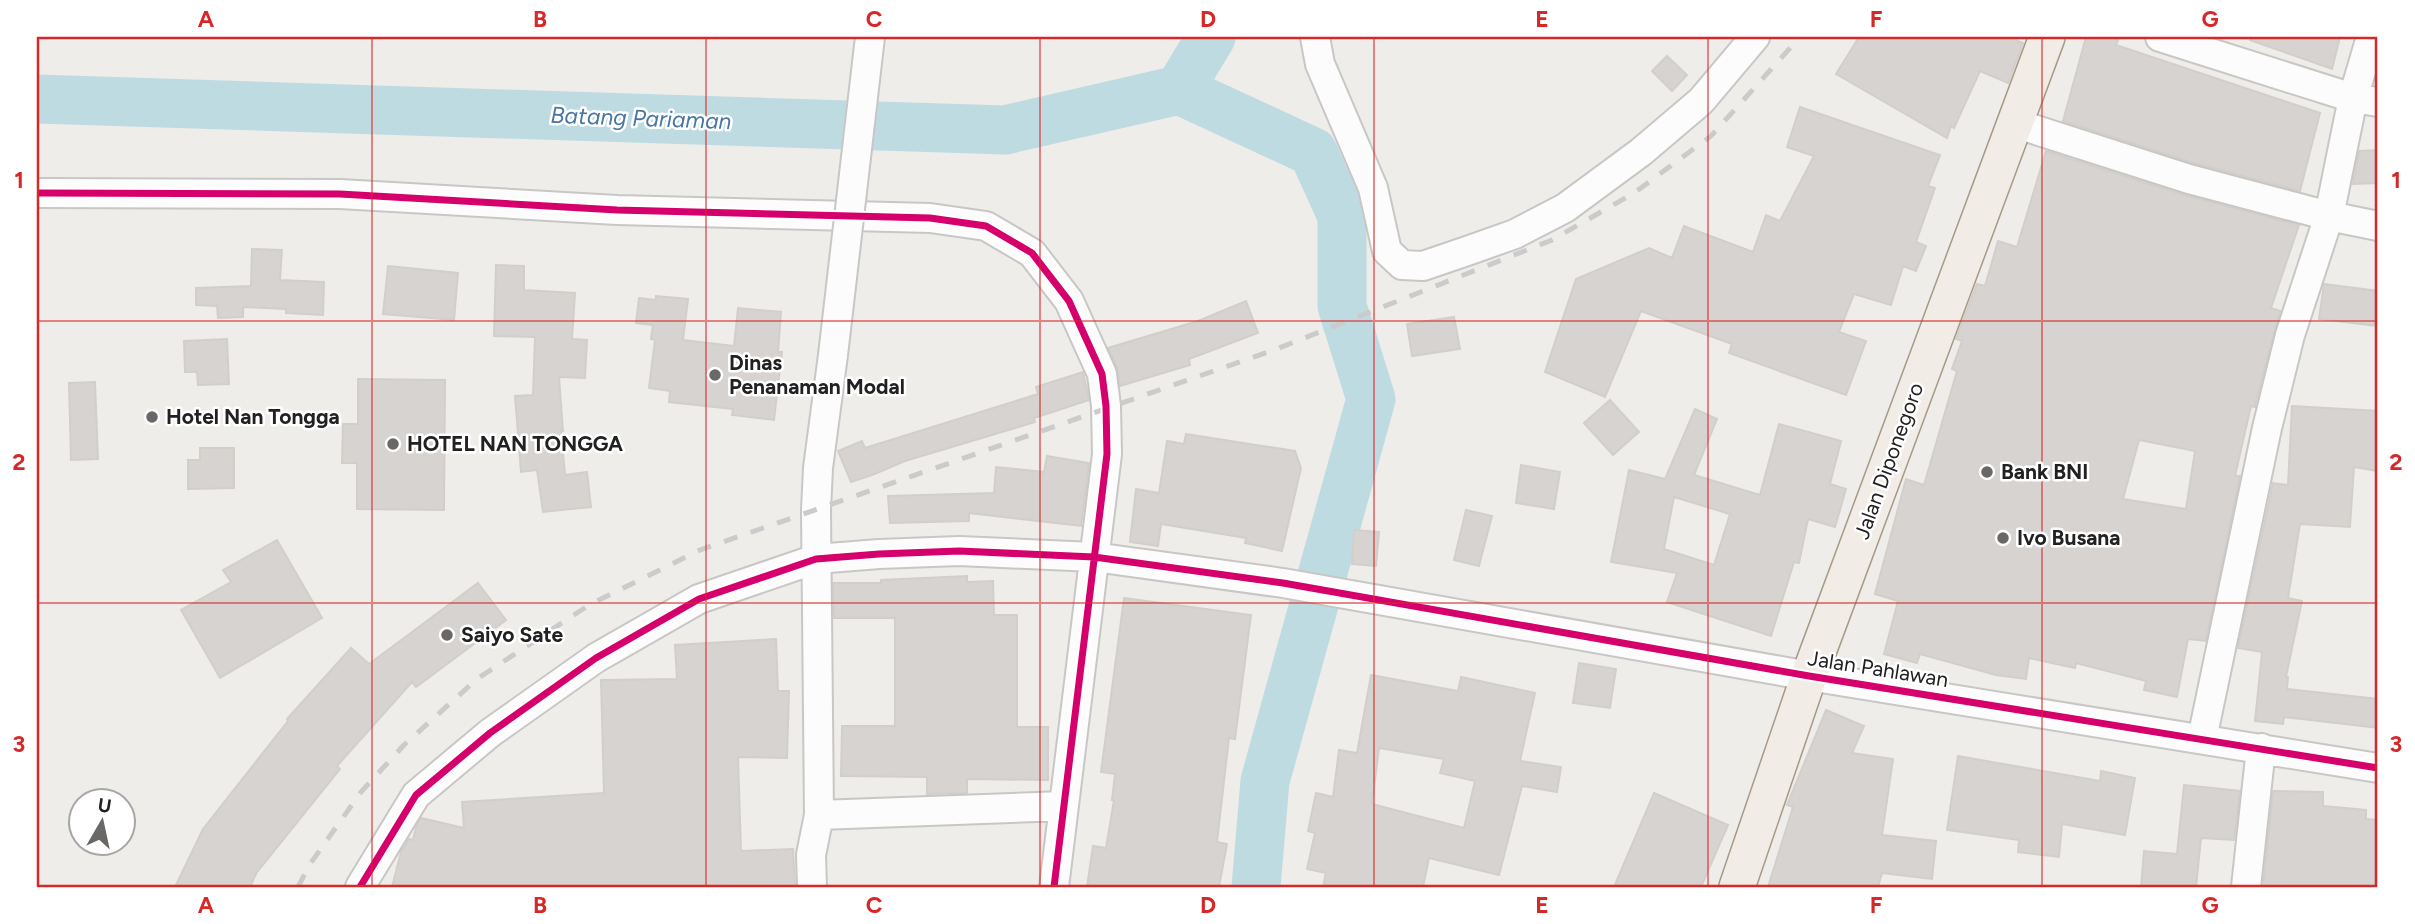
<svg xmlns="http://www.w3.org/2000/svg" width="2415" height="924" viewBox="0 0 2415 924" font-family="Figtree,sans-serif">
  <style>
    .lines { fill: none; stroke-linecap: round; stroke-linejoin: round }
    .river { stroke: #bedbe2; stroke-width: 49 }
    .building { fill: #d6d3d1; stroke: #d2cfcb; stroke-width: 2; fill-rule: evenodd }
    .minor-casing { stroke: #c8c7c6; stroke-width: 32 }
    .major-casing { stroke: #a69a86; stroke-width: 38 }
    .minor { stroke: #fdfcfc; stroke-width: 28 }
    .major { stroke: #f2ece6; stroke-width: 35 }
    .rail { stroke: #cbcbcb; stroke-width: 5; stroke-dasharray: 14 14; stroke-linecap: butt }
    .minor-bridge-casing { stroke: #c8c7c6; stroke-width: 32; stroke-linecap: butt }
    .minor-bridge { stroke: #fdfcfc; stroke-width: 28 }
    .cycleway-casing { stroke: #fff; stroke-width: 11 }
    .cycleway { stroke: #d6006c; stroke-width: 7 }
    .grid { fill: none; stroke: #d62828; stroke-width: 2; stroke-opacity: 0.55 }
    .poi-dot { fill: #696867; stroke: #fff; stroke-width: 2.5 }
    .labels { text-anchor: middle; stroke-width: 5; stroke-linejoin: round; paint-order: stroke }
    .poi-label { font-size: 21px; font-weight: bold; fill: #212121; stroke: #fff; text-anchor: start }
    .street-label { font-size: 21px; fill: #212121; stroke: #fff }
    .water-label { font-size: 23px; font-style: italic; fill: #4676a1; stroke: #fff }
    .neatline { fill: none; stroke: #d62828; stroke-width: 2.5 }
    .grid-label { font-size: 23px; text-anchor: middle; font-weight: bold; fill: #d62828 }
  </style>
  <rect width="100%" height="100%" fill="#efedea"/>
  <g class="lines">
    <path class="river" d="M1179,90L1313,152L1342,216V306L1371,399L1265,781L1256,887
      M37,99L1005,130L1179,90L1211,37"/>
  </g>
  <path class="building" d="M1859,37H2008L2023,43L2008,83L1980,71L1954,128L1951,126L1947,138L1836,74Z
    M2086,37H2119L2116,45L2320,113L2300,191L2194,163L2063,121Z
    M2250,37H2340L2332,69L2250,40Z
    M1667,56L1687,75L1672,91L1652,71Z
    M1800,107L1940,155L1928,186L1935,188L1916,242L1926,246L1916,271L1903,266L1891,305L1854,294L1839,332L1866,341L1846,395L1729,353L1732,344L1641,311L1605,397L1545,372L1576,279L1649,248L1672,258L1684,226L1753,252L1766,215L1780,221L1814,156L1787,147Z
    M2378,150V183L2353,184L2359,151Z
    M2046,151L2184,195L2299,225L2271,308L2280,311L2255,405V407L2251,406L2235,476H2240L2206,641L2188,639L2177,697L2144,690L2146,681L2076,663L2075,668L2029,658L2026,679L1996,675L1920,654L1917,663L1884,654L1898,601L1875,594L1906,479L1924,485L1957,371L1952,369L1962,341L1956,339L1977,284L1985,286L1998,241L2017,247ZM2139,440L2195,451L2186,509L2123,499Z
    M252,249L282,250L280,280L324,282L323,315L286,313V309L243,307V317L218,318L217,306L196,305V288L251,286Z
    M496,265L524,266V290L575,293L572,339L587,340L585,378L559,377L563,431H561L565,475L587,472L591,507L543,512L537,470L521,472L515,396L533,395L535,337L494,336Z
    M388,266L458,273L454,320L383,314Z
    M2324,284L2378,291V326L2319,319Z
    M656,296L688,299L683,340L734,346L738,308L781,312L778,352H782L774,420L732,415L733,409L669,402L670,391L649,388L655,340L651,339L653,325L636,323L639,298L656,300Z
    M1246,301L1258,333L1189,359L1190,365L1120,386L1117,368L1108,348L1198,321Z
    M1454,317L1460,349L1412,356L1407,324Z
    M227,339L229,384L198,385L197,372H185L184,341Z
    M1083,372L1089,400L1034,418L1035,422L905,461L872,475L851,482L838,451L862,441L865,448L1038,394L1036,387Z
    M358,379L445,380L444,510L357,509V463H342L343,424H358Z
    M95,382L98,459L71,460L69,383Z
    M1610,400L1639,432L1613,455L1584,423Z
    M2292,406L2378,411V471L2354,467L2350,527L2300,524L2288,598L2302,601L2286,677H2288L2287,689L2378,699V728L2284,717L2283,724L2255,721L2262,652L2238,648L2273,483L2288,485Z
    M1695,409L1717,419L1694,475L1760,495L1779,424L1841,441L1830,484L1846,489L1835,527L1808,519L1799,563L1794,562L1771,636L1667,602L1677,573L1611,562L1629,470L1665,479ZM1674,497L1730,514L1714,565L1664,549Z
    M1186,434L1295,451L1301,468L1282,551L1245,543L1246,538L1161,524L1158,546L1130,542L1136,489L1159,493L1167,441L1184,444Z
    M200,448H234V488L188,489V460H200Z
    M1047,456L1089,463L1081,526L969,513V521L890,523L888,496L994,493L996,467L1044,472Z
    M1521,465L1560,472L1554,509L1516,503Z
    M1466,510L1492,516L1479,566L1454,560Z
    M1354,530L1379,532L1376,566L1352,564Z
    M277,540L322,618L220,678L181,610L231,582L223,570Z
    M967,576V582L993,581L994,615H1017V727H1048V780L967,779V793L927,794V777L841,776L842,726H895V618H834L833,583H881V580Z
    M478,583L506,620L416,687L412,682L337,766L340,769L257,872L250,887H175L203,829L288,721L287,719L351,648L369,664Z
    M1124,598L1251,615L1235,739L1229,738L1217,842L1227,844L1219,887H1087L1093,846L1106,848L1114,800H1112L1115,774L1101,772Z
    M776,639L778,691H789L787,758L738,757L741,851L793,849L795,887H392L401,852L409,839L413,840L416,827L421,818L464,828L462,802L604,793L601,680L677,679L675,645Z
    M1579,663L1616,669L1610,708L1573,703Z
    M1371,675L1458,691L1461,677L1535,693L1520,761L1561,767L1557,792L1522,786L1499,875L1429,858L1423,887H1323L1326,873L1307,869L1315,833L1308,831L1316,793L1333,797L1339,750L1357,753ZM1379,748L1444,759L1440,773L1475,781L1464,828L1372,804Z
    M1826,710L1864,726L1852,753L1893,759L1882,835L1936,841L1932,879L1882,873L1878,887H1768L1793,807L1787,805Z
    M1958,756L2100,781L2101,771L2135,778L2125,835L2062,824L2059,857L2018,852L2019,840L1947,830Z
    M2184,785L2240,791L2234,840L2201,838L2196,887H2141L2144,851L2177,854Z
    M2273,791L2323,792V806L2366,810V819L2378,820V887H2263Z
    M1654,793L1728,825L1701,887H1614Z"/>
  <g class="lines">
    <defs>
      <path id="minor" d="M1315,37L1320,64L1373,188L1387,251L1402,265L1423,266L1467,251L1515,234L1565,208L1641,152L1701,101L1755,37
        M2160,37L2353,98L2378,102
        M2014,123L2189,179L2329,216L2378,226
        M37,193L340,194L617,210L930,218L986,226L1032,253L1069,301L1102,374L1106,406L1107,454L1054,887
        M2202,739L2267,428L2290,335L2329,216L2353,98L2371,37
        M819,815L1063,806
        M360,887L416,795L490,733L596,658L699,599L816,559L879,554L959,551L1094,557L1283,583L1809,676L2378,768
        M812,887L811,855L819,815L816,510L818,468L833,355
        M2246,887L2261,748"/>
      <path id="major" d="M1737,887L1809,676L2047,37"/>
    </defs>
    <use href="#minor" class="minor-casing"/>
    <use href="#major" class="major-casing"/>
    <use href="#minor" class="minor"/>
    <use href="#major" class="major"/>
    <path class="rail" d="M298,887L310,864L361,792L404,745L477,679L589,605L700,550L1274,350L1552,240L1634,193L1711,136L1800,37"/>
    <defs>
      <path id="minor-bridge" d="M833,355L870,37"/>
    </defs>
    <use href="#minor-bridge" class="minor-bridge-casing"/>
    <use href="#minor-bridge" class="minor-bridge"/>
    <defs>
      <path id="cycleway" d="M37,193L340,194L617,210L930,218L986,226L1032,253L1069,301L1102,374L1106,406L1107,454L1054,887
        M360,887L416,795L490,733L596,658L699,599L816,559L879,554L959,551L1094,557L1283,583L1809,676L2378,768"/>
    </defs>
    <use href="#cycleway" class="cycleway-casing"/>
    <use href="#cycleway" class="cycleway"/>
  </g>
  <path class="grid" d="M372,37V887M706,37V887M1040,37V887M1374,37V887M1708,37V887M2042,37V887M37,321H2378M37,603H2378"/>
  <g class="poi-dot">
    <circle cx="715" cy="375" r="7"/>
    <circle cx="152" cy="417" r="7"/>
    <circle cx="393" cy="444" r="7"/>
    <circle cx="1987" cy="472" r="7"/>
    <circle cx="2003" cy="538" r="7"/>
    <circle cx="447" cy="635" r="7"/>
  </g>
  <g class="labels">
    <g class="poi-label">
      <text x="729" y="370">Dinas<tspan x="729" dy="24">Penanaman Modal</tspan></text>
      <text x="166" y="424">Hotel Nan Tongga</text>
      <text x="407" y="451">HOTEL NAN TONGGA</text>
      <text x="2001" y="479">Bank BNI</text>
      <text x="2017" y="545">Ivo Busana</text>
      <text x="461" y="642">Saiyo Sate</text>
    </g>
    <g class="street-label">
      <text transform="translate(1889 461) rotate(-70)" y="7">Jalan Diponegoro</text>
      <text transform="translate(1878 669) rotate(9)" y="7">Jalan Pahlawan</text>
    </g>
    <g class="water-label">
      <text transform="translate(641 118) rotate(2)" y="8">Batang Pariaman</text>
    </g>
  </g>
  <rect width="2415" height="924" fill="none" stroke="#ffffff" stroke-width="77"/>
  <g transform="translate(102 822) rotate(9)"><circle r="33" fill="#ffffff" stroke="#a6a6a6" stroke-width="2"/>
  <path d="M0-5L12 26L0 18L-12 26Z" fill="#696867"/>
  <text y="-10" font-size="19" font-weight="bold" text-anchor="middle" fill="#212121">U</text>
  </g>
  <rect x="38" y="38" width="2338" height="848" class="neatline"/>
  <g class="grid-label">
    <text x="206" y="27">A</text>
    <text x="540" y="27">B</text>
    <text x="874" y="27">C</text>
    <text x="1208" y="27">D</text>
    <text x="1542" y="27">E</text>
    <text x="1876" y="27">F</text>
    <text x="2210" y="27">G</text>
    <text x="19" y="188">1</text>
    <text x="2396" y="188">1</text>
    <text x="19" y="470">2</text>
    <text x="2396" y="470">2</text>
    <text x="19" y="752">3</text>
    <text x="2396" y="752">3</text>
    <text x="206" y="913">A</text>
    <text x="540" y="913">B</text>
    <text x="874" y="913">C</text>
    <text x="1208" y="913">D</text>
    <text x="1542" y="913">E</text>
    <text x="1876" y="913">F</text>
    <text x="2210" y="913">G</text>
  </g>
</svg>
